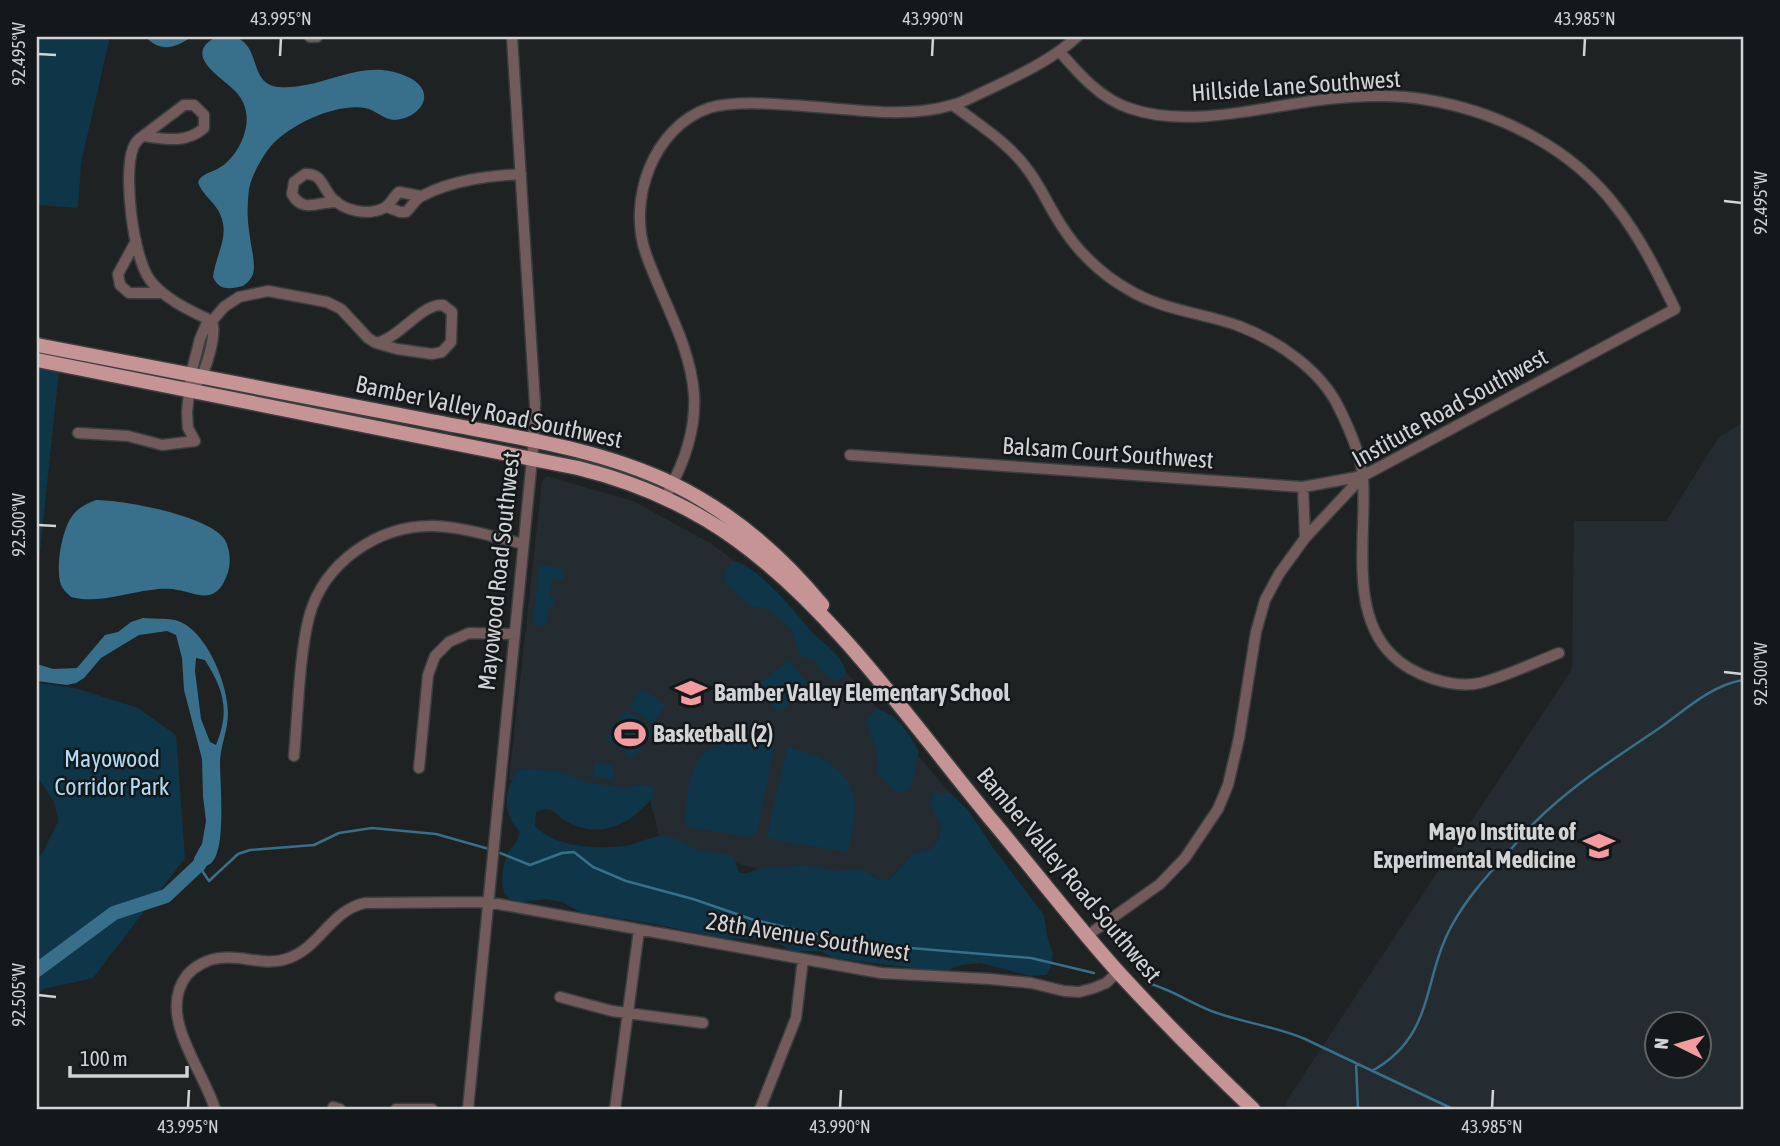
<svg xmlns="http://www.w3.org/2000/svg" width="1780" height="1146" viewBox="0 0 1780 1146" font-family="'Asap Condensed',sans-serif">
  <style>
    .built { fill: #242c31; fill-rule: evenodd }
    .green { fill: #0e3648 }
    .water { fill: #386f8a; fill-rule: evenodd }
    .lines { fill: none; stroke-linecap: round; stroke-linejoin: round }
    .stream { stroke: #386f8a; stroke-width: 2.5 }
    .river { stroke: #386f8a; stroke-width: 14 }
    .minor-casing { stroke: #3b3e3f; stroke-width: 13 }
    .major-casing { stroke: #3b3e3f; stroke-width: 17 }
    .minor { stroke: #735b5c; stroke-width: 10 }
    .major { stroke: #c79496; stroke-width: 14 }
    .ticks { fill: none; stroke: #d1d3d4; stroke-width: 2.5 }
    .labels { text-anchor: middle; stroke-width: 5; stroke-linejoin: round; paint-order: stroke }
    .street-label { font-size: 24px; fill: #d1d3d4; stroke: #15181a }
    .poi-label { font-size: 24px; font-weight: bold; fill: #d1d3d4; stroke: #15181a; text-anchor: start }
    .park-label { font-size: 24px; fill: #adddf7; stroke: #15181a }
    .neatline { fill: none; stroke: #d1d3d4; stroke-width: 2.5 }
    .ticks-label { font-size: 18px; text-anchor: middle; fill: #d1d3d4 }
  </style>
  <rect width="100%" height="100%" fill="#1e2223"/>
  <path class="built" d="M1743,422V1109H1291L1285,1103L1572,669L1574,521H1666L1719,437ZM1658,1024H1700V1066H1658Z
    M546,476L633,501L710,543L746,569L846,672L950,793H941L935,811L941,826L938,840L931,849L914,853L888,880H879L873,875L826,887L661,843L649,795L509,780L542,482Z"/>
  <path class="green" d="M37,37H110L81,163L78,208L37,205Z
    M37,367L59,371L37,580Z
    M735,561C764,572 791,608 811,631C824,645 841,653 846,672L843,678L838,681L828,678L814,660L801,657L791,629L768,609L750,606L727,585L724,576L727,569Z
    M539,565L564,568L563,579H552L550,598H555L554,606H549L546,626L533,625Z
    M789,660L811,688L778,713L757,685Z
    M37,683L75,688L138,708L176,735L185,858L93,978L43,989L37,997V859L43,852L58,822L55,804L37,776Z
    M642,688L666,705L652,724L629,707Z
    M878,709C898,715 910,735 919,752L910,789L904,792H895L878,773L876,748L867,725L869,717Z
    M627,710L654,731L633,759L605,738Z
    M747,738L775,743L757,832L749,837L686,827C686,779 690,742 747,738Z
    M787,747C818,754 855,769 855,808C855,823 850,838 848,852L771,839L767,835Z
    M594,763L614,765L613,779L592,777Z
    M530,769L561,772L588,783L624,787L646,785L653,788L654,795C633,825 597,841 564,820C559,817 556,812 551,810C546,808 540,810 536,812L535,826C556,848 597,849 626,846C638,844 650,836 662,836C679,836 687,847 701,851C713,853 722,852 733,857L739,872L745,874L759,869L804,865L838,871L855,869L866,871L879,880H888L914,853L931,849L938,840L941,826L930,804L934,793H950L968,810L994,849L1044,915L1048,940L1053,954L1050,970L1046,975L1031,976L980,963L961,965L943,972L834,958L821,951H791L782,945L766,940L721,938L655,924L580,912L562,902L547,899L520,902L510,899L504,893L502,881L503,868L507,854L517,841L520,832C501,812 504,791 518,770Z"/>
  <path class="water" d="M146,37H191C175,49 159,52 146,37Z
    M216,37C223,37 231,35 237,38C261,47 249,85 279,87C325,90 363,55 408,77C438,91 422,118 395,120C384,120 376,110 365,108C335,103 285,126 267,151C259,163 252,175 249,189C247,205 247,221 250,237C251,249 256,262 253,274C251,279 248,282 243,286C230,289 219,291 213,277C216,252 232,235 218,210C212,200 201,193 198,182C202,173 211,173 219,168C236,159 250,131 246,112C245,105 242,99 237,93C225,79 180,56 216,37Z
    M96,500C123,500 211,516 225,540C230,549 231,562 228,572C225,581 220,593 209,595C199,597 187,591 177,590C168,588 160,589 151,590C125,593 97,604 71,597C68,594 63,590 61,585C55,568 62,528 73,515C78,508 87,503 96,500Z
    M143,618C153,619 165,618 175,620C206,628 228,684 228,713C228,730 221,744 220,761C220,783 226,845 213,861C210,865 204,867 199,869L194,858L202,844L206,821L203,796L202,759L184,690L182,658L176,635L167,631L139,635L101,658L84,678L76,683L67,685L37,681V664L53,669L77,668L105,635L118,632L131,622ZM196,658L205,660C224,690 230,711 216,745L210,742L201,719L195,671Z"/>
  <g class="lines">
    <path class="stream" d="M495,851L530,865L562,853L574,852L593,867L626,881L693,899L751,919L805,932L898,947L1031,958L1094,973
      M199,866L209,881L238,854L250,850L314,845L339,833L372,828L436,834L489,849
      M1147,983C1172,989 1193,1005 1217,1013C1246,1023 1277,1027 1305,1039L1453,1109
      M1356,1063L1358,1109
      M1372,1071C1435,1036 1422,981 1451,927C1466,899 1485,878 1506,855C1515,845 1524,833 1534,823C1572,785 1617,757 1661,727C1686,709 1712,685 1743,680"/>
    <path class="river" d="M37,970L114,913L166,896L199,865L206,851"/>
    <defs>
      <path id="minor" d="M310,37H317
        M1060,52C1079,74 1101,99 1129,108C1185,128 1255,109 1312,101C1349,96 1391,93 1428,100C1500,112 1573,149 1617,208C1641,239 1658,274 1675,309L1363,476L1305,538L1279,574L1265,600L1256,632L1239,738L1228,785L1218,809L1185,858L1160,884L1088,935
        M953,105C979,125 1009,143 1028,170C1041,187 1049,207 1061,225C1077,251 1102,275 1129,290C1162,310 1203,313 1239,326C1278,341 1321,370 1339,408C1349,428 1361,455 1363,478C1367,534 1348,612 1392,655C1412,675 1452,689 1480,683C1507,676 1533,663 1559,653
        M143,136C165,139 186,144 204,128V115L194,105H184L143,136C138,139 135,143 133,148C123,175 133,257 150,280C164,299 191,311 212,321
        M337,202C319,201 303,214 292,194L294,182L305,174C322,173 322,187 332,198C344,211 368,216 384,208C390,205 393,197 399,192L420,196
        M387,207L400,212H406C412,207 415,199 422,196C452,180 488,176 521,174
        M136,241L118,274L120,285L129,293H162
        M198,382C206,371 217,334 212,321
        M78,433L128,436L162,445L195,441L188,428L187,412L191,374L200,339L206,325L212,321L224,307L239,297L268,291L327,302L341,309L368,338L376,343L397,349L432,354L442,352L451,342L452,312L443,305C422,303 400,338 376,343
        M850,455L1303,487L1363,476
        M1303,487L1305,538
        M669,490C685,461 696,427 694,394C690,344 662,300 646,254C627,201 653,127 709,108C735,100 777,104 804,106C852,109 906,119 952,105C962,103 972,97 981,93C1015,77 1049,62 1077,37
        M294,756C298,713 299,657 309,617C324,562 378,525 434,526C463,527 495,537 523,544
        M419,768L428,675L435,656L449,642L469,633L514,634
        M560,997L612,1011L703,1023
        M333,1107L340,1109
        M215,1109C203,1069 156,1015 187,975C195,966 208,959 220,958C243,955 266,967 289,958C320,947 331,910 365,903L487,902L881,973L990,979L1031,983L1064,991L1079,992L1094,988L1106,983L1118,972
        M396,1109H432
        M468,1109L533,449L535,404L512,37
        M615,1109L639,930
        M760,1109L796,1018L803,959"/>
      <path id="major" d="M37,345C165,369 293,394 421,419C505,436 593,446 671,483C729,511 781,555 822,605
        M37,360L578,468C635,482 690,506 737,540C835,611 913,725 990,818C1033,869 1074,923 1119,973C1162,1020 1207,1065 1253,1109"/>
    </defs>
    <use href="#minor" class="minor-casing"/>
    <use href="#major" class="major-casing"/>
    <use href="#minor" class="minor"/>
    <use href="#major" class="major"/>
  </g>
  <path class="ticks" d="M38,54L56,55M280,56L281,38M932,56L933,38M1584,56L1585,38M1724,201L1742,203M38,525L56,526M1724,672L1742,674M38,995L56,997M188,1108L189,1090M840,1108L841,1090M1492,1108L1493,1090"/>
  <defs>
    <symbol id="school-bare" viewBox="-9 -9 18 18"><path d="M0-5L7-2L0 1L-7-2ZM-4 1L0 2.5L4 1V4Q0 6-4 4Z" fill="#f49b9f" stroke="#15181a" stroke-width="2.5" paint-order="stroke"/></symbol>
    <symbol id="stadium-bare" viewBox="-9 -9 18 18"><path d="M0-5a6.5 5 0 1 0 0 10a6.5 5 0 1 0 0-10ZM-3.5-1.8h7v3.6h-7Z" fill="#f49b9f" stroke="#15181a" stroke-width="2.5" paint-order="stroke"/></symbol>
    <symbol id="university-bare" viewBox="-9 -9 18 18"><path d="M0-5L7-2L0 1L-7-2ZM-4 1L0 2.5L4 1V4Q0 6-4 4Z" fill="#f49b9f" stroke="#15181a" stroke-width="2.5" paint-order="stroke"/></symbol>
  </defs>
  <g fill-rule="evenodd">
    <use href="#school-bare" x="669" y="671" width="44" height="44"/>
    <use href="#stadium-bare" x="608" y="712" width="44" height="44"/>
    <use href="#university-bare" x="1577" y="824" width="44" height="44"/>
  </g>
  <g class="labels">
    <g class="street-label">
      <text transform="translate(1296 86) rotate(-4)" y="8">Hillside Lane Southwest</text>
      <text transform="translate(1450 408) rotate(-29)" y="8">Institute Road Southwest</text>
      <text transform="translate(489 412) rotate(12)" y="8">Bamber Valley Road Southwest</text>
      <text transform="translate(1108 453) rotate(4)" y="8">Balsam Court Southwest</text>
      <text transform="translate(499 571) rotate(-84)" y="8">Mayowood Road Southwest</text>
      <text transform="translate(1069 875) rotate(50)" y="8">Bamber Valley Road Southwest</text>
      <text transform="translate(808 937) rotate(9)" y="8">28th Avenue Southwest</text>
    </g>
    <g class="poi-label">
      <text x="714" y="701">Bamber Valley Elementary School</text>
      <text x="653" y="742">Basketball (2)</text>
      <text x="1576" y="840" text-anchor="end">Mayo Institute of<tspan x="1576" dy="28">Experimental Medicine</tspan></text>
    </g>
    <g class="park-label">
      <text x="112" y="767">Mayowood<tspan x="112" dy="28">Corridor Park</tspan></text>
    </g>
  </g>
  <rect width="1780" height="1146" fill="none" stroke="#15181a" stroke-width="77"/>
  <g transform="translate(1678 1045) rotate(275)"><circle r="33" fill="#15181a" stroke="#606364" stroke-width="2"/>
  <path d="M0-5L12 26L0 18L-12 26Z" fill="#f49b9f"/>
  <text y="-10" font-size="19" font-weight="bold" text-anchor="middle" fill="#d1d3d4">N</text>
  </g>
  <path d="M70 1066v10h117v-10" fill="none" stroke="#d1d3d4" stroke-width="3.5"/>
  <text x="80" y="1066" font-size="21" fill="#d1d3d4" stroke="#15181a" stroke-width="5" paint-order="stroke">100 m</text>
  <rect x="38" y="38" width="1704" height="1070" class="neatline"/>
  <g class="ticks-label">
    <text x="281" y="25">43.995°N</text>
    <text x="933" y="25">43.990°N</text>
    <text x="1585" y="25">43.985°N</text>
    <text transform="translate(19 54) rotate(-90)" y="6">92.495°W</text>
    <text transform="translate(1761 203) rotate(-90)" y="6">92.495°W</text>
    <text transform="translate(19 525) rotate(-90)" y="6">92.500°W</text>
    <text transform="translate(1761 674) rotate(-90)" y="6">92.500°W</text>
    <text transform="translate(19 995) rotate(-90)" y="6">92.505°W</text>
    <text x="188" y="1133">43.995°N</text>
    <text x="840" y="1133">43.990°N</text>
    <text x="1492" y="1133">43.985°N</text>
  </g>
</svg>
